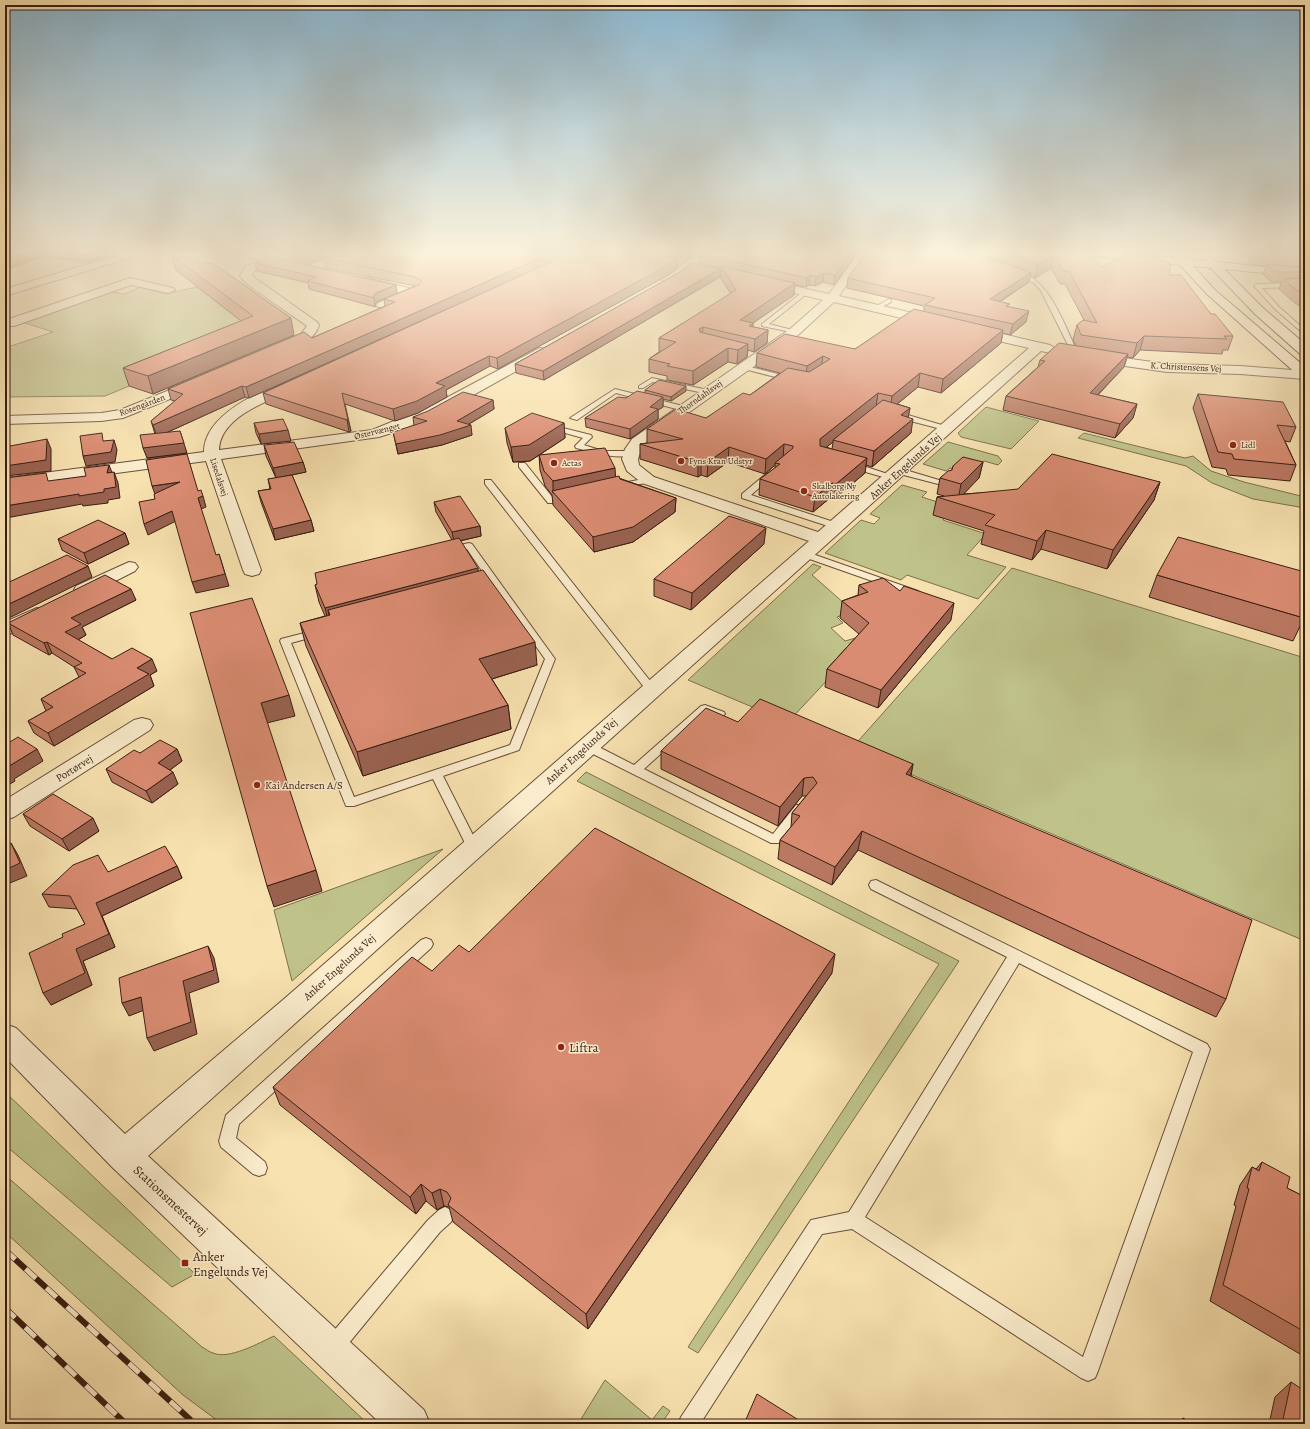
<svg xmlns="http://www.w3.org/2000/svg" width="1310" height="1429" viewBox="0 0 1310 1429" font-family="Alegreya,serif">
  <style>
    .green { fill: #bfc38a; stroke: #7c704e }
    .lines { fill: none; stroke-linecap: round; stroke-linejoin: round }
    .service-casing { stroke: #694f3a; stroke-width: 2 }
    .minor-casing { stroke: #694f3a; stroke-width: 2 }
    .secondary-casing { stroke: #391e12; stroke-width: 2 }
    .service { fill: #faeccc; fill-rule: evenodd }
    .minor { fill: #faeccc; fill-rule: evenodd }
    .secondary { fill: #faeccc; fill-rule: evenodd }
    .rail-casing { stroke: #391e12; stroke-width: 6 }
    .rail { stroke: #faeccc; stroke-width: 5; stroke-dasharray: 14; stroke-linecap: butt }
    .wall { fill: #bb7862; stroke: #391e12; fill-rule: evenodd }
    .shaded-wall { fill: #996250; stroke: #391e12 }
    .building { fill: #da8c72; stroke: #391e12 }
    .poi-dot { fill: #8f2418; stroke: #faeccc; stroke-width: 1.5 }
    .labels { text-anchor: middle; stroke-width: 3; stroke-linejoin: round; paint-order: stroke }
    .far-street-label { font-size: 9px; fill: #391e12; stroke: #faeccc }
    .far-poi-label { font-size: 9px; fill: #391e12; stroke: #faeccc; text-anchor: start }
    .street-label { font-size: 11px; fill: #391e12; stroke: #faeccc }
    .poi-label { font-size: 11px; fill: #391e12; stroke: #faeccc; text-anchor: start }
    .near-poi-label { font-size: 13px; fill: #391e12; stroke: #faeccc; text-anchor: start }
    .near-street-label { font-size: 13px; fill: #391e12; stroke: #faeccc }
  </style>
  <rect width="100%" height="100%" fill="#f8e2b0"/>
  <filter id="stains"><feTurbulence type="fractalNoise" baseFrequency=".005" numOctaves="4"/><feColorMatrix values="0 0 0 0 .2 0 0 0 0 .09 0 0 0 0 .02 0 0 0 .5 -.17"/></filter>
  <radialGradient id="worn" r=".72"><stop offset=".6" stop-color="#630" stop-opacity="0"/><stop offset="1" stop-color="#630" stop-opacity=".3"/></radialGradient>
  <path class="green" d="M141,287L165,294L197,287L257,333L105,396L5,397V348L53,332L25,323L14,326L10,325L105,293L112,292L124,294Z
    M986,407L1039,421L1011,449L961,437L958,433Z
    M1084,433L1185,458L1193,456L1211,471L1244,482L1305,497V508L1253,499L1212,483L1186,466L1078,438Z
    M948,442L998,456L1002,461L998,465L984,461L971,474L950,468L946,471L923,464Z
    M902,485L927,492L922,497L953,507L943,520L986,534L967,555L1006,567L978,599L907,575L901,580L825,553L861,520L874,524L880,518L870,514Z
    M813,564L821,567L812,575L853,611L837,617L843,623L831,628L845,641L859,637L864,641L788,722L688,680Z
    M1012,568L1305,658V941L851,749Z
    M586,772L959,961L698,1353L688,1347L939,964L577,781Z
    M443,849L292,981L274,910Z
    M5,1092L195,1274L172,1287L5,1145Z
    M5,1175L202,1347C206,1349 209,1352 213,1353C229,1360 259,1343 274,1336L368,1424H222L183,1395L5,1232Z
    M605,1380L652,1420L663,1406L670,1411L661,1424H578Z"/>
  <g class="lines">
    <defs>
      <path id="service" d="M1015,273C1046,271 1065,326 1076,349L1072,355L1067,354L1070,349L1041,291L1034,283L1015,275Z
        M1305,283V287L1262,288L1279,307L1305,330V335L1275,309L1254,286L1257,284Z
        M804,291L809,292L769,324L796,331V333L762,326V324Z
        M889,299L891,300V302L878,309L873,308Z
        M742,365L793,378L794,379L791,381L740,368V366Z
        M652,378L708,390L711,392L708,394L653,382L643,388H639V386Z
        M615,389L687,407L688,409L684,411L616,393L577,420L570,418Z
        M895,413H901L952,428L945,430L895,417Z
        M547,424L591,435L592,437L584,445L603,451H629L633,453C622,462 589,451 576,448L575,446L583,438L547,428Z
        M519,463H525L553,498L566,495L570,497L554,503H548L519,467Z
        M848,463H854L897,477L890,479L848,467Z
        M896,469H902L949,483L948,485H942L896,473Z
        M767,473L774,475L751,495L840,524V528H834L742,498V494Z
        M648,478H651V482L618,488L614,486L618,484Z
        M485,480H491L655,687L656,689L655,691H647L485,484Z
        M469,543L472,544L555,659L519,750L443,776L479,847L477,850H469L467,847L433,779L354,806H346L280,641L281,639L316,630L321,633L320,635L291,643L354,797L510,745L545,659L495,588L477,591L475,589L477,587L491,584L467,549L450,553L446,550L447,548Z
        M804,551L918,591L920,593L915,596L912,595L801,556L800,554Z
        M705,705L724,712L725,714L720,718L706,713L644,769L773,834L796,805H804L806,808L804,811L779,843H771L583,749L581,746L587,742L591,743L634,765L701,706Z
        M876,880L1207,1044L1210,1049L1098,1371L1095,1378L1088,1381L1081,1378L852,1229L822,1234L700,1424H678L681,1417L811,1220L849,1212L1007,957L871,889L869,885L871,881ZM1019,963L1193,1052L1083,1357L865,1217Z
        M426,938L431,940L433,944L431,948L239,1124L236,1138L265,1162L267,1168L265,1174L259,1176L253,1174L221,1147L219,1141L226,1115L421,940Z
        M445,1207L451,1210L454,1216L451,1222L440,1232L340,1354L333,1356L326,1354L324,1347L326,1340L428,1220L439,1210Z"/>
      <path id="minor" d="M129,252H143L142,254L5,296V289Z
        M232,252H250L279,258L280,260L279,262L254,271L252,276L317,322L319,325C316,339 291,354 276,351L275,348L276,345L301,334L307,326L247,284L240,276L245,267L261,260L233,254Z
        M346,252H360L359,254L314,270H306L305,268L306,266Z
        M699,252H710L672,282H664L662,280L664,278Z
        M859,252H869L839,296L939,319L941,322L939,325L935,326L834,302L798,335L643,445L638,459L639,465L654,477L818,532L1029,348L968,334L966,331L968,328L972,327L1050,345L1056,349L1050,353L1041,351L148,1156L424,1410L430,1424H381L112,1167L5,1057V1024L16,1028L125,1134L284,999L809,541L642,483L627,471L622,459L625,449L632,439L790,329L823,300L762,285L760,283L762,281L766,280L829,294Z
        M130,278L173,288L175,290L169,293L131,285L14,326H5V318L9,319Z
        M367,278L417,290L419,292L417,294L386,307H378L376,305L378,303L401,293L363,283L361,281L363,279Z
        M540,348L545,349L546,352L545,355L443,412L401,430L379,437L221,459L261,570L259,574L252,576L245,574L243,570L206,461L5,488V478L204,452C204,415 261,389 291,382L296,383L298,386L296,389C270,400 220,416 219,450L372,430L433,405Z
        M1095,354L1167,364L1240,366L1305,371V379L1240,374L1167,372L1090,361L1088,358Z
        M197,379L202,380L204,383L202,386L123,418L101,421L5,424V416L101,413L120,410Z
        M129,562L135,563L138,567L135,571L90,594L83,596L76,594L74,590L76,586Z
        M37,608L44,610L47,614L44,618L5,636V622Z
        M142,718L150,720L153,725L150,730L14,817L5,820V800L134,720Z"/>
      <path id="secondary" d="M1080,252H1112L1174,258L1175,255L1179,254L1187,259L1205,261L1210,258L1217,262L1305,271V277L1224,269L1263,308L1305,344V355L1300,354L1255,314L1211,268L1193,266L1215,290L1305,367V378L1300,377L1207,294L1180,265L1085,255Z"/>
    </defs>
    <use href="#service" class="service-casing"/>
    <use href="#minor" class="minor-casing"/>
    <use href="#secondary" class="secondary-casing"/>
    <use href="#service" class="service"/>
    <use href="#minor" class="minor"/>
    <use href="#secondary" class="secondary"/>
    <defs>
      <path id="rail" d="M5,1250L195,1424
        M5,1308L126,1424"/>
    </defs>
    <use href="#rail" class="rail-casing"/>
    <use href="#rail" class="rail"/>
  </g>
  <path class="wall" d="M5,252H128L88,263L44,256L5,270Z
    M269,252H343L308,263L290,259L289,256Z
    M343,252H697L687,259L653,254L678,259V268L670,274L498,369L490,366L446,390L447,397L418,413L395,421L345,404L351,431L349,432L266,404L263,393L442,311L249,398L245,397L168,432L187,453L147,458L155,434L151,421L175,401L171,400L168,389L312,338L385,306L384,299L415,286L326,268L325,258Z
    M858,252L834,285L823,282L815,286L809,285L806,287L795,285L794,295L753,323V327L768,330L767,343L754,352L748,350L747,357L737,364L728,362L693,385L667,380V376L649,372V359L660,351H659V338L731,294L720,277L721,268L700,263V254Z
    M986,252H1089L1102,267L1170,275L1211,314L1233,336L1228,350H1223L1222,354L1140,350L1133,358L1127,357L1124,367L1098,395L1137,404L1133,418L1115,438L1003,410L1006,396L1038,367L1040,360L1076,346L1073,340L1077,325L1084,320L1065,284H1060L1051,268L1035,278L1030,276L1029,282L1000,302L1009,307L1026,322L1010,335L1003,333L1001,343L941,393L918,387L897,404L910,408L908,417L911,433L872,467L866,465L865,473L834,499L830,498L813,512L759,495L760,479L775,468V465L765,474L728,462L707,477L701,475L698,477L640,459V444L647,443V429L706,418L750,395L780,373L756,367L757,353L855,349L924,311V306L847,288L848,278L985,256ZM833,442L832,449L826,447Z
    M1248,252H1305V306H1300L1295,303L1279,289L1282,282H1271L1263,274L1266,266L1251,264L1249,262Z
    M171,255L294,335L153,394L129,386L123,368L241,321L176,270Z
    M255,263L396,285L397,293L377,302L375,304L376,307L309,289L308,283L257,271Z
    M720,269V277L544,380L516,373L515,364L680,272Z
    M645,390L686,391L671,401L663,399V407L658,410V419L630,439L586,427L585,418L626,398L645,393Z
    M1198,394L1296,427L1290,442L1285,441L1296,465L1290,481L1228,475L1226,469L1212,467L1193,408Z
    M493,400L494,409L469,424L472,435L442,445L398,454L393,432L414,426L413,417Z
    M254,423L291,441L261,444L256,433Z
    M564,423L565,438L530,461L513,462L507,443L505,428Z
    M264,445L303,462L306,472L292,475L311,520L314,531L275,540L261,502L258,491L270,489L268,479L276,478L266,456Z
    M539,455L616,477L676,498L675,512L633,542L594,552L553,505L552,495L545,486L540,470Z
    M983,462L979,478L963,494L1160,482L1154,500L1107,569L1041,549L1032,560L981,544L984,531L933,515L937,497L944,496L937,494L940,478L952,470L953,466Z
    M434,502L480,526L481,536L460,541L537,665L492,679L508,705L511,729L363,776L306,646L300,623L325,616L319,602L315,585L452,540L436,512Z
    M125,533L129,544L88,564L62,550L58,539Z
    M764,544L691,610L654,596V579Z
    M1157,575L1304,618L1293,641L1149,597Z
    M859,585L900,591L951,620L878,708L825,687L827,669L859,634L840,618L842,601L858,595Z
    M136,600L82,627L86,635L78,640L112,659L157,671L150,675L154,686L54,746L34,733L28,721L46,711L41,699L79,677L74,667L52,653L49,655L13,635L8,623Z
    M738,722L913,764L911,776L1226,999L1216,1017L858,850L832,885L778,859L780,840L791,827L792,813L806,796H802L778,826L661,769V751Z
    M177,749L182,761L170,770L178,784L152,803L112,782L106,769L140,753Z
    M23,814L99,831L69,851L30,826Z
    M177,866L182,878L102,916L115,947L83,961L92,985L51,1005L63,937L85,924L77,909L49,907L42,894L108,872Z
    M469,952L832,973L588,1329L453,1222L449,1207L444,1206L437,1210L426,1201L416,1214L280,1105L273,1087L432,971Z
    M1262,1162L1287,1188L1305,1197V1357L1210,1301L1236,1206L1234,1205L1240,1185L1252,1167L1256,1169Z
    M1291,1382L1305,1424H1269L1275,1397Z
    M1183,1418L1192,1424H1177Z"/>
  <path class="shaded-wall" d="M28,252H42L44,256L5,270V260Z
    M92,252H128L88,263L85,253Z
    M314,252H343L308,263L306,254Z
    M554,252H575L249,398L246,387Z
    M687,252H697L687,259Z
    M852,252H858L834,285L835,275Z
    M1054,255L1051,268L1035,278L1038,265Z
    M678,259V268L670,274L498,369L497,358Z
    M720,269V277L544,380L543,371Z
    M824,273L823,282L815,286L816,277Z
    M1031,273L1029,282L988,309L990,299Z
    M810,275L809,285L806,287L807,278Z
    M795,283L794,295L753,323L752,336L740,320Z
    M396,285L397,293L377,302L375,304L374,298L373,297L376,293Z
    M1029,311L1026,322L1010,335L1013,324Z
    M291,318L294,335L153,394L148,376Z
    M703,327L702,340L699,329Z
    M768,330L767,343L754,352L755,339Z
    M1003,330L1001,343L941,393L943,379Z
    M1144,336L1140,350L1133,358L1137,343Z
    M748,344L747,357L737,364L738,350Z
    M728,348V362L693,385V371Z
    M1128,354L1124,367L1086,407L1090,393Z
    M489,356L490,366L446,390L447,397L418,413L395,421L393,409L436,383Z
    M823,356L821,370L806,379L807,366Z
    M920,373L918,387L890,410L892,396Z
    M242,386L245,397L157,437L153,425Z
    M686,386V391L671,401V397Z
    M878,393L876,407L833,440V442L818,454L820,439Z
    M663,397V407L658,410V419L630,439V429L650,407Z
    M493,400L494,409L464,427L471,425L472,435L442,445L398,454L396,444L457,421Z
    M1137,404L1133,418L1115,438L1120,424Z
    M910,408L907,423L901,415Z
    M913,419L911,433L872,467L874,451Z
    M347,420H348L351,431L349,432Z
    M564,423L565,438L530,461L513,462L511,447Z
    M288,430L291,441L261,444L259,434Z
    M180,431L187,453L147,458L143,448Z
    M47,439L51,449V471L5,476V466Z
    M114,440L117,450L115,462L86,466L83,456Z
    M784,444L783,459L775,463V465L765,474L766,459Z
    M729,447L728,462L707,477L708,462Z
    M867,458L865,473L834,499L836,484Z
    M701,460V475L698,477V462Z
    M303,462L306,472L276,478L273,468Z
    M983,462L979,478L958,500L961,484Z
    M109,465L113,475L107,473Z
    M615,468L616,483L553,493V481Z
    M114,472L118,483L120,498L108,500V503L83,506L82,504L6,518L7,520L5,521V506L104,489Z
    M180,482L156,497L152,486Z
    M1160,482L1154,500L1107,569L1113,550Z
    M832,483L830,498L813,512L815,497Z
    M203,496L206,507L201,509L198,498Z
    M676,498L675,512L633,542L594,552L593,537Z
    M172,511L176,521L148,535L144,524Z
    M311,520L314,531L275,540L273,529Z
    M480,526L481,536L454,542L452,532Z
    M766,528L764,544L691,610L692,593Z
    M1046,530L1041,549L1032,560L1037,541Z
    M125,533L129,544L88,564L84,553Z
    M219,554L229,586L196,593L192,582Z
    M88,566L92,577L5,620V606Z
    M478,568L480,585L330,615L328,610L331,624L329,625L325,608Z
    M131,589L136,600L82,627L86,635L70,644L65,632L71,618Z
    M954,603L951,620L878,708L881,690Z
    M47,642L52,653L49,655L44,643Z
    M535,642L537,665L482,682L479,659Z
    M152,659L157,671L150,675L154,686L54,746L48,733L137,668Z
    M289,695L295,716L267,723L261,703Z
    M508,705L511,729L363,776L357,752Z
    M37,749L43,761L14,779L15,781L5,787V771L6,768Z
    M177,749L182,761L163,775L158,763Z
    M913,764L909,782L906,774Z
    M173,772L178,784L152,803L146,791Z
    M804,778L802,796L778,826L780,807Z
    M93,818L99,831L69,851L62,839Z
    M862,831L858,850L832,885L835,867Z
    M11,843L18,855L27,876L5,885V870Z
    M177,866L182,878L102,916L115,947L83,961L92,985L51,1005L43,993L76,949L96,903Z
    M316,870L322,891L274,907L267,886Z
    M208,946L214,958L219,982L189,993L197,1034L154,1051L147,1038L183,981Z
    M835,954L832,973L588,1329L586,1314Z
    M141,997L147,1009L129,1016L122,1003Z
    M421,1184L426,1201L416,1214L410,1197Z
    M440,1189L444,1206L437,1210L432,1193Z"/>
  <path class="building" d="M5,252H28L5,260Z
    M71,252H92L85,253Z
    M294,252H314L306,254Z
    M343,252H554L246,387L242,386L153,425L151,421L183,394L168,389L304,332L312,338L395,302L384,299L419,285L422,281L415,277L325,258Z
    M573,252H640L678,259L670,264L497,358L489,356L436,383L445,386L417,401L393,409L342,393L348,420H347L263,393Z
    M703,252H852L835,275L824,273L816,277L810,275L807,278L700,254Z
    M866,252H964L981,254L1031,273L990,299L1010,304L1006,306L1029,311L1013,324L925,305L935,298L848,278Z
    M1002,252H1089L1102,267L1131,252H1140L1165,261L1170,264V275H1181L1211,314H1215L1233,336H1224L1227,339L1144,336L1137,343L1081,335L1077,325L1083,320L1097,323L1069,271H1063L1054,255L1038,265Z
    M1252,252H1305V259L1254,254Z
    M171,255L214,264L291,318L148,376L123,368L253,316Z
    M272,257L396,285L376,293L373,297L374,298L308,281L316,277L255,263Z
    M692,263L720,269L543,371L515,364L680,272Z
    M1266,264L1305,268V272H1275Z
    M721,266L795,283L740,320L753,323L749,326L768,330L755,339L703,327L699,329L700,332L748,344L738,350L728,348L693,371L667,366L670,364L649,359L676,342L659,338L736,290Z
    M1305,278V295L1299,292L1283,279Z
    M914,309L1003,330L943,379L920,373L892,396L878,393L820,439V446L867,458L836,484L832,483L815,497L760,479L780,464L775,463L793,448V446L784,444L766,459L729,447L708,462L701,460L698,462L640,444L683,439L647,429L676,409L706,418L743,393L750,395L788,368L809,372L830,359L823,356L807,366L757,353L785,334L855,349Z
    M1059,343L1128,354L1090,393L1137,404L1120,424L1006,396L1045,361L1040,360Z
    M659,380L686,386L671,397L645,390Z
    M637,391L663,397L650,407L658,409L630,429L585,418L618,397L626,398Z
    M463,392L493,400L457,421L471,425L440,435L396,444L393,432L427,421L413,417L428,411Z
    M1198,394L1283,402L1296,427L1277,425L1296,465L1234,459L1232,454L1218,452Z
    M883,400L910,408L901,415L913,419L874,451L833,440Z
    M532,413L564,423L529,445L511,447L505,428Z
    M283,419L288,430L259,434L254,423Z
    M180,431L184,443L143,448L140,435Z
    M102,433L103,441L114,440L111,452L83,456L80,436Z
    M47,439L46,460L5,466V447Z
    M294,442L303,462L273,468L264,445Z
    M605,448L615,468L553,481L544,471L539,455Z
    M187,454L198,491L201,490L203,496L198,498L216,555L219,554L225,574L192,582L172,511L144,524L139,502L155,499L154,494L180,482L152,486L146,460Z
    M1052,454L1160,482L1113,550L1046,530L1037,541L985,525L995,515L937,497L1018,489Z
    M963,457L983,462L961,484L940,478L948,471L952,470L953,466Z
    M109,465L107,473L114,472L116,487L104,489V492L79,496V494L5,506V478L46,473L48,481L86,476L84,468Z
    M292,475L311,520L273,529L258,491L271,489L268,479Z
    M619,476L620,479L676,498L633,527L593,537L552,491Z
    M460,496L480,526L452,532L434,502Z
    M729,516L766,528L692,593L654,579Z
    M98,520L125,533L84,553L58,539Z
    M1178,537L1305,572V615L1304,618L1157,575Z
    M459,538L478,568L325,608L315,585L317,584L315,573Z
    M67,555L88,566L5,606V584Z
    M483,570L535,642L479,659L508,705L357,752L300,623L330,615L328,610Z
    M105,575L131,589L71,618L81,624L65,632L112,659L132,648L152,659L137,668L149,674L48,733L28,721L53,707L41,699L86,673L74,667L82,663L47,642L44,643L8,623Z
    M883,578L900,591L904,586L954,603L881,690L827,669L869,623L842,601L868,592L859,585Z
    M252,598L289,695L261,703L316,870L267,886L190,613Z
    M760,699L913,764L906,774L1252,920L1226,999L862,831L835,867L780,840L800,816L792,813L817,783L813,777L804,778L780,807L661,751L706,708L738,722Z
    M18,737L37,749L6,768L8,769L5,771V745Z
    M160,740L177,749L158,763L173,772L146,791L106,769L134,750L140,753Z
    M53,794L93,818L62,839L23,814Z
    M595,828L835,954L586,1314L448,1205L451,1198L447,1192L440,1189L432,1193L421,1184L410,1197L273,1087L412,957L432,971L459,945L469,952Z
    M11,843L20,863L5,870V845Z
    M165,846L177,866L96,903L109,934L76,949L85,973L43,993L29,953L63,937L62,934L85,924L70,896L42,894L73,865L98,855L108,872Z
    M208,946L214,970L183,981L191,1022L147,1038L141,997L122,1003L119,978Z
    M1262,1162L1290,1177L1287,1188L1305,1197V1332L1223,1285L1249,1189L1247,1188L1252,1167L1259,1171Z
    M1291,1382L1305,1391V1424H1282Z
    M757,1394L805,1424H744Z
    M1183,1418L1192,1424H1181Z"/>
  <linearGradient id="sky" x2="0" y2="1"><stop stop-color="#8bb8d2"/><stop offset="0.56" stop-color="#fcf2db"/><stop offset="1" stop-color="#fcf2db" stop-opacity="0"/></linearGradient>
  <rect width="1310" height="452" fill="url(#sky)"/>
  <g class="poi-dot">
    <circle cx="1233" cy="445" r="4"/>
    <circle cx="681" cy="461" r="4"/>
    <circle cx="554" cy="463" r="4"/>
    <circle cx="804" cy="491" r="4"/>
    <circle cx="257" cy="785" r="4"/>
    <circle cx="561" cy="1047" r="4"/>
    <rect x="181" y="1259" width="8" height="8" rx="2"/>
  </g>
  <g class="labels">
    <g class="far-street-label">
      <text transform="translate(1186 367) rotate(3)" y="3">K. Christensens Vej</text>
      <text transform="translate(700 397) rotate(-35)" y="3">Thorndahlsvej</text>
      <text transform="translate(142 405) rotate(-20)" y="3">Rosengården</text>
      <text transform="translate(377 431) rotate(-14)" y="3">Østervænget</text>
      <text transform="translate(219 477) rotate(72)" y="3">Lisedalsvej</text>
    </g>
    <g class="far-poi-label">
      <text x="1241" y="448">Lidl</text>
      <text x="689" y="464">Fyns Kran Udstyr</text>
      <text x="562" y="466">Actas</text>
      <text x="812" y="489">Skalborg Ny<tspan x="812" dy="10">Autolakering</tspan></text>
    </g>
    <g class="street-label">
      <text transform="translate(905 466) rotate(-42)" y="4">Anker Engelunds Vej</text>
      <text transform="translate(581 751) rotate(-42)" y="4">Anker Engelunds Vej</text>
      <text transform="translate(74 768) rotate(-32)" y="4">Portørvej</text>
      <text transform="translate(339 967) rotate(-42)" y="4">Anker Engelunds Vej</text>
    </g>
    <g class="poi-label">
      <text x="265" y="789">Kai Andersen A/S</text>
    </g>
    <g class="near-poi-label">
      <text x="569" y="1052">Liftra</text>
      <text x="193" y="1261">Anker<tspan x="193" dy="15">Engelunds Vej</tspan></text>
    </g>
    <g class="near-street-label">
      <text transform="translate(171 1200) rotate(43)" y="5">Stationsmestervej</text>
    </g>
  </g>
  <rect width="1310" height="1429" fill="none" stroke="#f8e2b0" stroke-width="20"/>
  <rect x="6" y="6" width="1298" height="1417" fill="none" stroke="#391e12" stroke-width="2"/>
  <rect x="10" y="10" width="1290" height="1409" fill="none" stroke="#391e12"/>
  <rect width="100%" height="100%" filter="url(#stains)"/>
  <rect width="100%" height="100%" fill="url(#worn)"/>
</svg>
